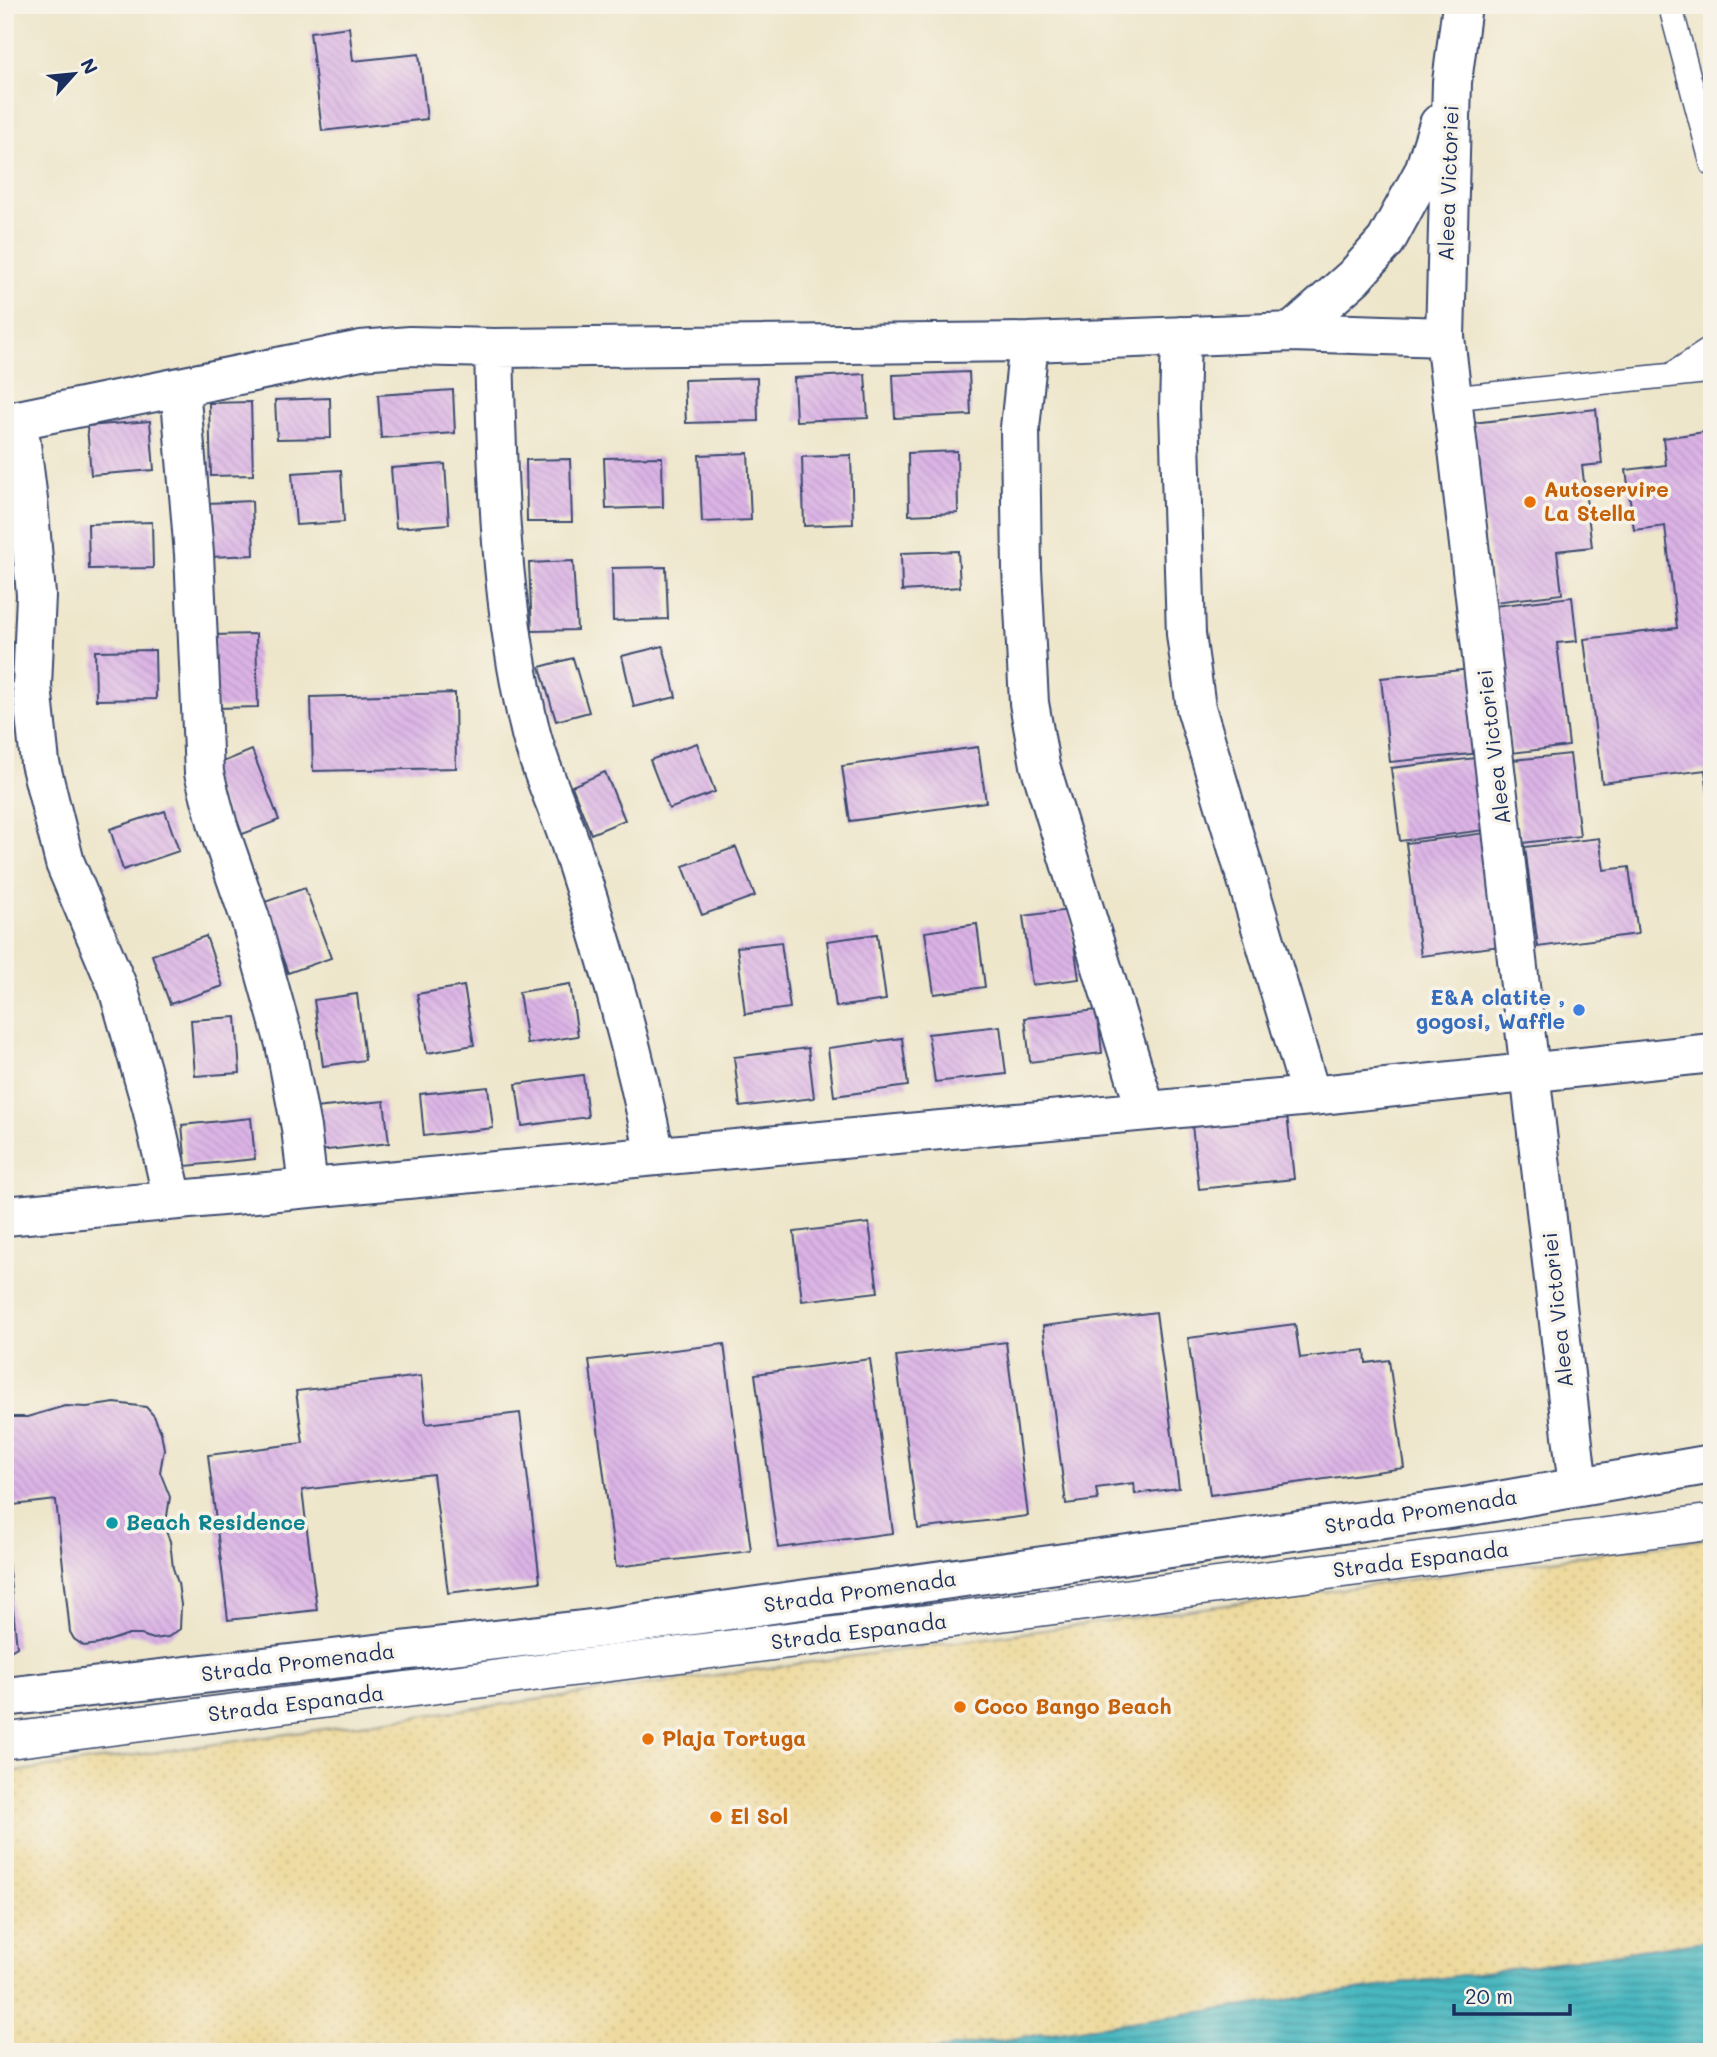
<svg xmlns="http://www.w3.org/2000/svg" width="1717" height="2057" viewBox="0 0 1717 2057" font-family="Mali,sans-serif">
  <style>
    .sand { fill: url(#sand-dots); stroke: #84847e; stroke-width: 2 }
    .water { fill: url(#water-rules); stroke: #32738e; stroke-width: 2 }
    .building { fill: url(#building-back-hatch) }
    .lines { fill: none; stroke-linecap: round; stroke-linejoin: round }
    .service-casing { stroke: #3b4a6e; stroke-width: 26 }
    .pedestrian-casing { stroke: #3b4a6e; stroke-width: 38 }
    .minor-casing { stroke: #3b4a6e; stroke-width: 42 }
    .service { stroke: #fff; stroke-width: 23 }
    .pedestrian { stroke: #fff; stroke-width: 35 }
    .minor { stroke: #fff; stroke-width: 38 }
    .food-dot { fill: #e8710a; stroke: #f7f3e8; stroke-width: 2.5 }
    .shop-dot { fill: #3f7fe0; stroke: #f7f3e8; stroke-width: 2.5 }
    .culture-dot { fill: #0f9aa8; stroke: #f7f3e8; stroke-width: 2.5 }
    .labels { text-anchor: middle; stroke-width: 7; stroke-linejoin: round; paint-order: stroke }
    .street-label { font-size: 21px; fill: #1b2f5e; stroke: #f7f3e8 }
    .food-label { font-size: 21px; font-weight: bold; fill: #c56008; stroke: #f7f3e8; text-anchor: start }
    .shop-label { font-size: 21px; font-weight: bold; fill: #366cbe; stroke: #f7f3e8; text-anchor: end }
    .culture-label { font-size: 21px; font-weight: bold; fill: #0d838f; stroke: #f7f3e8; text-anchor: start }
  </style>
  <defs>
    <pattern id="sand-dots" width="8" height="8" patternUnits="userSpaceOnUse" patternTransform="scale(1.75)"><rect width="8" height="8" fill="#eeda9e"/><path d="M2 2h.1M6 6h.1" fill="none" stroke="#ccbb8a" stroke-width="1.8" stroke-linecap="round"/></pattern>
    <pattern id="water-rules" width="6" height="5" patternUnits="userSpaceOnUse" patternTransform="scale(1.75)"><rect width="6" height="5" fill="#48b7bf"/><path d="M0 2.5h6" fill="none" stroke="#3b959e"/></pattern>
    <pattern id="building-back-hatch" width="6" height="6" patternUnits="userSpaceOnUse" patternTransform="scale(1.75)"><rect width="6" height="6" fill="#dbb3e5"/><path d="M-1 5l2 2M0 0l6 6M5-1l2 2" fill="none" stroke="#bb9ac7"/></pattern>
  </defs>
  <rect width="100%" height="100%" fill="#f7f3e8"/>
  <filter id="ink" filterUnits="userSpaceOnUse"><feTurbulence type="fractalNoise" baseFrequency=".0143" numOctaves="2"/><feDisplacementMap in="SourceGraphic" scale="14" xChannelSelector="R" yChannelSelector="G"/><feConvolveMatrix kernelMatrix="1 2 1 2 8 2 1 2 1" color-interpolation-filters="sRGB"/></filter>
  <filter id="wash" filterUnits="userSpaceOnUse"><feTurbulence type="fractalNoise" baseFrequency=".00686" numOctaves="4" result="noise"/><feDisplacementMap in="SourceGraphic" scale="28" xChannelSelector="R" yChannelSelector="G"/><feGaussianBlur stdDeviation="1.57" result="paint"/><feColorMatrix in="noise" values="0 0 0 0 0 0 0 0 0 0 0 0 0 0 0 0 0 1.4 0 .05"/><feComposite in="paint" operator="in"/></filter>
  <g filter="url(#wash)">
    <rect width="100%" height="100%" fill="#eee6cb"/>
    <path class="sand" d="M1712,1538V1940L918,2052H5V1773Z"/>
    <path class="water" d="M1712,1940V2052H918Z"/>
    <g id="blocks">
      <path class="building" d="M349,27L353,61L419,54L427,119L322,131L310,32Z
        M969,372L971,415L895,418L893,375Z
        M865,374L868,418L796,421L794,378Z
        M757,378L758,421L686,423L684,380Z
        M453,390L455,433L381,438L378,395Z
        M330,398L331,438L277,439L275,400Z
        M251,402L253,475L211,476L209,403Z
        M1596,409L1602,464L1582,466L1592,547L1557,551L1562,594L1495,602L1473,423Z
        M150,421L154,470L91,475L87,426Z
        M1712,431V801L1709,802L1705,770L1602,783L1584,639L1677,628L1665,526L1634,530L1626,470L1666,465L1663,438Z
        M957,451L958,513L909,515L908,453Z
        M748,453L751,520L702,522L699,455Z
        M851,455L853,524L804,526L802,457Z
        M662,457L663,507L606,509L604,458Z
        M570,459L572,522H527L526,460Z
        M445,464L449,524L396,528L391,468Z
        M341,470L344,522L296,525L292,473Z
        M252,501L254,555L210,557L207,503Z
        M152,522L153,568L89,569L88,524Z
        M958,551L960,587L902,591L901,553Z
        M573,561L577,630L532,631L529,563Z
        M666,567L668,619L613,621L612,568Z
        M1572,597L1577,641L1557,643L1569,746L1512,753L1494,606Z
        M256,634L258,707L216,708L213,635Z
        M663,646L676,697L634,707L622,656Z
        M155,650L156,699L96,700L95,651Z
        M573,658L589,712L556,721L540,667Z
        M1472,669L1481,753L1390,762L1381,678Z
        M455,693L456,768L313,771L311,697Z
        M697,743L715,792L669,809L650,760Z
        M978,747L986,802L850,821L842,766Z
        M252,750L279,820L235,837L208,768Z
        M1570,754L1580,836L1523,843L1513,760Z
        M1484,757L1493,829L1400,841L1391,768Z
        M605,772L625,820L591,834L572,786Z
        M165,811L179,851L123,870L110,829Z
        M1494,832L1509,945L1421,956L1406,843Z
        M1599,838L1604,870L1629,867L1638,934L1538,947L1525,847Z
        M736,847L755,896L702,915L683,866Z
        M305,888L331,958L288,973L262,903Z
        M1069,910L1079,979L1032,985L1023,916Z
        M977,924L985,987L934,994L925,932Z
        M877,934L886,1000L836,1007L827,941Z
        M206,936L223,986L170,1004L152,955Z
        M781,942L790,1008L745,1014L737,947Z
        M570,984L578,1036L527,1044L519,992Z
        M464,986L474,1045L427,1053L417,994Z
        M357,994L365,1060L323,1066L314,1000Z
        M1097,1010L1102,1053L1030,1062L1025,1018Z
        M236,1017L240,1073L195,1076L191,1020Z
        M1000,1026L1006,1074L935,1082L928,1034Z
        M902,1038L908,1086L834,1096L828,1048Z
        M808,1048L814,1098L740,1107L734,1057Z
        M583,1075L588,1117L522,1126L516,1084Z
        M488,1087L493,1128L424,1136L420,1094Z
        M384,1101L389,1143L319,1151L315,1108Z
        M1286,1105L1294,1179L1199,1189L1191,1116Z
        M251,1118L255,1159L186,1166L182,1125Z
        M869,1223L878,1292L802,1301L794,1232Z
        M1156,1312L1179,1488L1135,1494L1134,1483L1096,1488L1098,1500L1066,1504L1043,1326Z
        M1295,1324L1300,1358L1365,1350L1366,1363L1389,1360L1404,1468L1210,1495L1188,1338Z
        M1006,1342L1028,1516L918,1529L896,1356Z
        M724,1344L751,1551L616,1567L589,1360Z
        M870,1359L893,1533L778,1548L755,1374Z
        M421,1376L426,1424L520,1413L540,1582L448,1593L433,1474L302,1490L317,1610L228,1620L208,1455L303,1443L296,1391Z
        M115,1403L146,1407L154,1416L161,1432L164,1449L160,1472L170,1497L165,1529L170,1541L173,1568L178,1583L181,1605L180,1629L168,1637L154,1639L141,1635H126L99,1644L84,1646L74,1639L70,1632L56,1500L5,1506V1417H27L65,1406L87,1407Z
        M7,1552L17,1647L5,1654V1553Z"/>
    </g>
  </g>
  <g filter="url(#ink)">
    <use href="#blocks" fill-opacity="0" stroke="#3b4a6e" stroke-width="2"/>
    <g class="lines">
      <defs>
        <path id="service" d="M1670,5L1712,164
          M1674,373L1712,348
          M1453,398L1712,371"/>
        <path id="pedestrian" d="M5,1741L1712,1522"/>
        <path id="minor" d="M1462,5L1452,82L1445,337L1578,1487
          M1292,332L1354,277L1386,241L1424,171L1439,124
          M1181,336L1179,409L1186,634L1196,708L1311,1096
          M1029,342L1020,428L1022,569L1029,703L1040,765L1146,1111
          M494,348C497,477 500,608 531,734C541,773 560,810 572,849C605,950 635,1051 655,1156
          M180,387L194,554L204,773L218,826L250,918L285,1044L301,1128L308,1188
          M173,1200L152,1108L118,988L65,863L40,763L32,686L36,595L28,500L18,420L361,350L410,346L494,348L1029,342L1292,332L1445,337
          M5,1216L1311,1096L1712,1053
          M5,1697L608,1627L1470,1506L1712,1464"/>
      </defs>
      <use href="#service" class="service-casing"/>
      <use href="#pedestrian" class="pedestrian-casing"/>
      <use href="#minor" class="minor-casing"/>
      <use href="#service" class="service"/>
      <use href="#pedestrian" class="pedestrian"/>
      <use href="#minor" class="minor"/>
    </g>
  </g>
  <g class="food-dot">
    <circle cx="1530" cy="502" r="7"/>
    <circle cx="960" cy="1707" r="7"/>
    <circle cx="648" cy="1739" r="7"/>
    <circle cx="716" cy="1817" r="7"/>
  </g>
  <circle class="shop-dot" cx="1579" cy="1010" r="7"/>
  <circle class="culture-dot" cx="112" cy="1523" r="7"/>
  <g class="labels">
    <g class="street-label">
      <text transform="translate(1449 183) rotate(-88)" y="7">Aleea Victoriei</text>
      <text transform="translate(1494 747) rotate(-97)" y="7">Aleea Victoriei</text>
      <text transform="translate(1558 1310) rotate(-96)" y="7">Aleea Victoriei</text>
      <text transform="translate(1421 1512) rotate(-9)" y="7">Strada Promenada</text>
      <text transform="translate(1421 1560) rotate(-7)" y="7">Strada Espanada</text>
      <text transform="translate(860 1592) rotate(-8)" y="7">Strada Promenada</text>
      <text transform="translate(859 1632) rotate(-7)" y="7">Strada Espanada</text>
      <text transform="translate(298 1663) rotate(-7)" y="7">Strada Promenada</text>
      <text transform="translate(296 1704) rotate(-7)" y="7">Strada Espanada</text>
    </g>
    <g class="food-label">
      <text x="1544" y="497">Autoservire<tspan x="1544" dy="24">La Stella</tspan></text>
      <text x="974" y="1714">Coco Bango Beach</text>
      <text x="662" y="1746">Plaja Tortuga</text>
      <text x="730" y="1824">El Sol</text>
    </g>
    <g class="shop-label">
      <text x="1565" y="1005">E&amp;A clatite ,<tspan x="1565" dy="24">gogosi, Waffle</tspan></text>
    </g>
    <g class="culture-label">
      <text x="126" y="1530">Beach Residence</text>
    </g>
  </g>
  <rect width="1717" height="2057" fill="none" stroke="#f7f3e8" stroke-width="28"/>
  <g transform="translate(74 74) rotate(63)" stroke="#f7f3e8" stroke-width="5" paint-order="stroke">
  <path d="M0-5L12 26L0 18L-12 26Z" fill="#1b2f5e"/>
  <text y="-10" font-size="19" font-weight="bold" text-anchor="middle" fill="#1b2f5e">N</text>
  </g>
  <path d="M1454 2004v10h116v-10" fill="none" stroke="#1b2f5e" stroke-width="3.5"/>
  <text x="1465" y="2004" font-size="21" fill="#1b2f5e" stroke="#f7f3e8" stroke-width="5" paint-order="stroke">20 m</text>
</svg>
